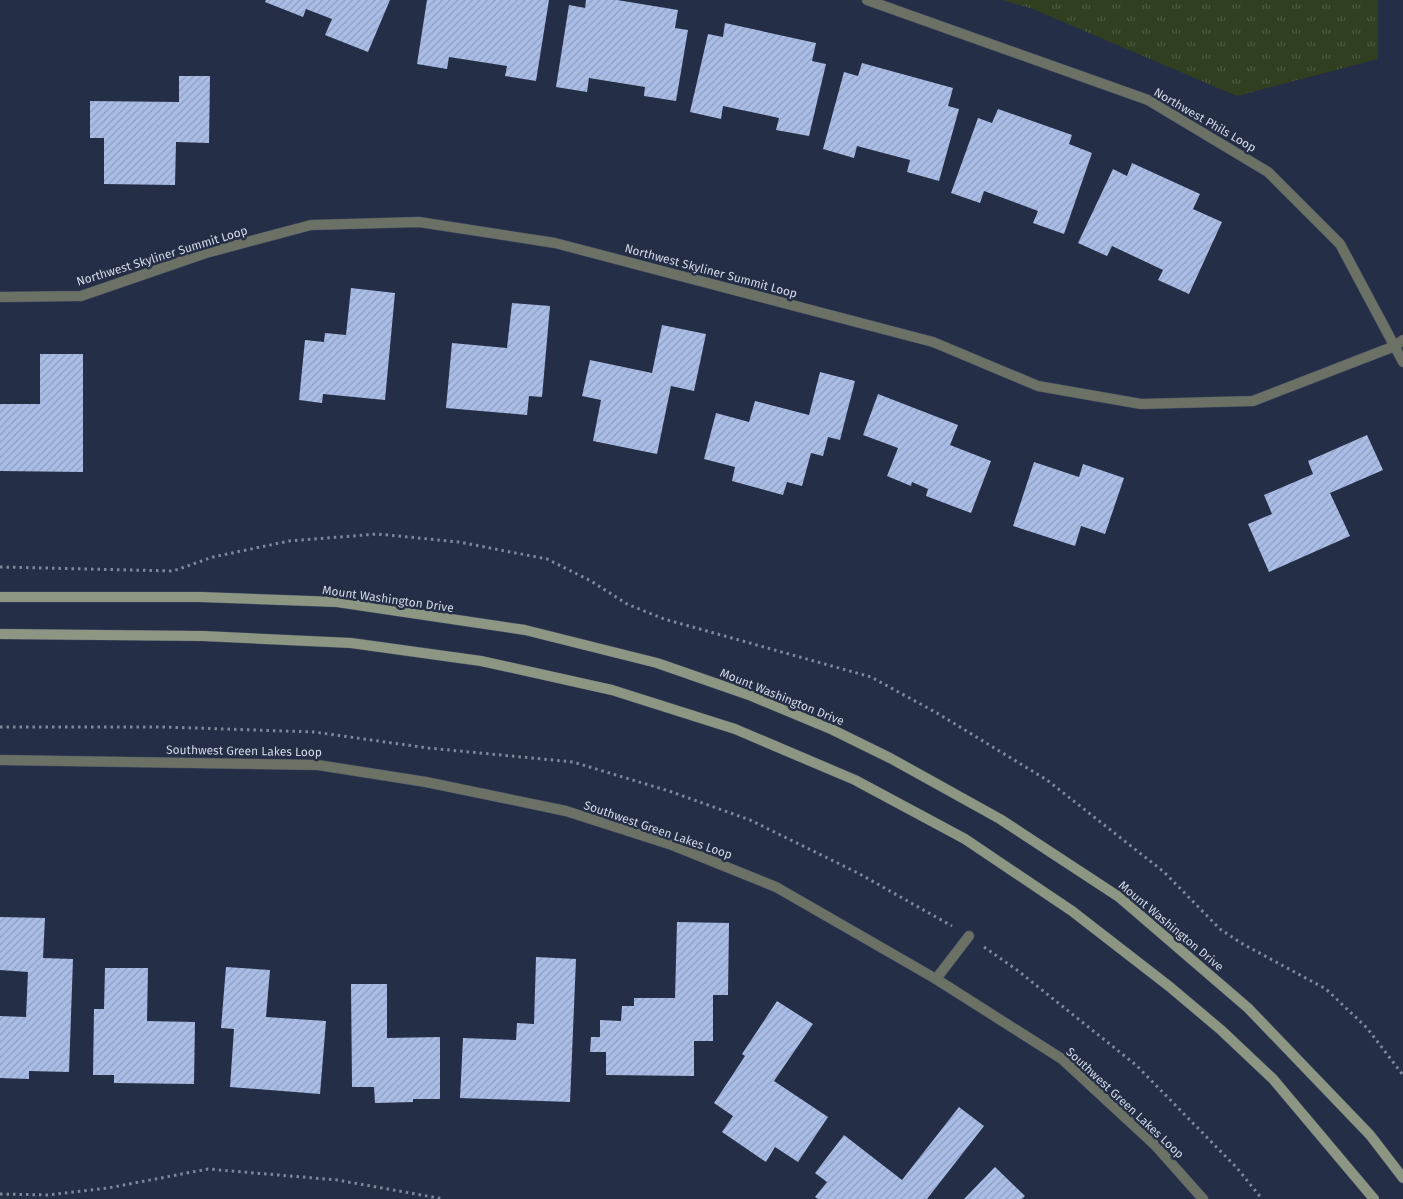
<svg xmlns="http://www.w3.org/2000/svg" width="1403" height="1199" viewBox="0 0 1403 1199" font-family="'Fira Sans',sans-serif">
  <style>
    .grass { fill: url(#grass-tufts) }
    .building { fill: url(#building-hatch) }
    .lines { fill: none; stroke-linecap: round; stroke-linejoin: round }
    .service-casing { stroke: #404960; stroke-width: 11 }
    .minor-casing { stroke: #404960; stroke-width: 11 }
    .secondary-casing { stroke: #404960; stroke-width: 11 }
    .path { stroke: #7f879b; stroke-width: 3; stroke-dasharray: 2.5 4; stroke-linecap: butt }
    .service { stroke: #6b7165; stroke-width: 10 }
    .minor { stroke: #6b7165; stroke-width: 10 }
    .secondary { stroke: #8c9683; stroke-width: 10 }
    .labels { text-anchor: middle; stroke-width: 5; stroke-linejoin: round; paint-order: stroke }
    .street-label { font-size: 12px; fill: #d1d8e7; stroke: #242e46 }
  </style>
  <defs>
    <pattern id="grass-tufts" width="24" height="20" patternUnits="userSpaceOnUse" patternTransform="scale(1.25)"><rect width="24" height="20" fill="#303f1f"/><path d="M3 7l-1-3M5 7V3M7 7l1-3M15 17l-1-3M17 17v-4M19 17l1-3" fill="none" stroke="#4d5a40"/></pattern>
    <pattern id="building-hatch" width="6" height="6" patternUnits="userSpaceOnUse" patternTransform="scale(1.25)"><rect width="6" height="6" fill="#aabde7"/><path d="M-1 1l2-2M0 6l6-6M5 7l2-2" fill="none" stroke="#8f9ebe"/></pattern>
  </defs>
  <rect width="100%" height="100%" fill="#242e46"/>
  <path class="grass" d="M1002,0H1378V59L1237,96L1033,9Z"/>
  <path class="building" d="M266,0H390L368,52L325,35L332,19L306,9L303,17L265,2Z
    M427,0H549L536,81L505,76L507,66L449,57L447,69L417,64Z
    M586,0H617L678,10L675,28L688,30L676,101L644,96L645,87L589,78L587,92L556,87L569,5L585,8Z
    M725,23L816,43L812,61L826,64L809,136L776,130L779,118L723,106L721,119L690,112L708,34L723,37Z
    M862,63L953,88L948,106L959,109L939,181L907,172L910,160L857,146L854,158L823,149L844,72L858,76Z
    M179,76H210L209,143L176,142L175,185L104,184V138H90V101L179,102Z
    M998,109L1072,135L1069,144L1092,153L1064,234L1033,223L1038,211L984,191L980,203L951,193L978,118L992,123Z
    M1132,163L1200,194L1193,209L1222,222L1189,294L1158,280L1163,270L1112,246L1107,256L1078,243L1113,169L1127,176Z
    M351,288L395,293L385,400L323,394L322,403L299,400L305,340L324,342L325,333L346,335Z
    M512,303L550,306L542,397L529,396L527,415L446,408L452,343L507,348Z
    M662,325L706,334L694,391L671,386L657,454L593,441L601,400L582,396L590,360L652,373Z
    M40,354H83V472L0,471V404H40Z
    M820,372L855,381L840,440L828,437L823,456L811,453L802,486L787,482L783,495L732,481L735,467L704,459L716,413L749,422L755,401L809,415Z
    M878,394L958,425L950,445L991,461L971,513L926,496L928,489L912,482L911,486L887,476L898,448L863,435Z
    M1367,435L1383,470L1330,493L1350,536L1269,572L1248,524L1272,514L1264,495L1313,474L1308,461Z
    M1034,462L1079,477L1083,464L1124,478L1105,534L1081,526L1075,546L1013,526Z
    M0,917L45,918L43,958L73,959L69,1072L29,1071V1079L0,1078V1016L26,1017L28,972L0,970Z
    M677,922L729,923L728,995H713V1041H694V1076L606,1075V1052H590L591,1037H600V1020L621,1021L622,1006H634V998H675Z
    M536,957L576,959L570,1102L460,1098L463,1038L516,1040L517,1023L534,1024Z
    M226,967L270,970L266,1017L326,1021L320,1094L230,1087L234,1029L221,1028Z
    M105,968H148L147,1021L195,1022L194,1084L114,1083V1075H93L94,1009H104Z
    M351,984H387V1038L440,1037V1099H413V1102L375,1103L374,1087H352Z
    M777,1001L813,1024L774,1081L828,1117L798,1162L775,1147L766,1162L722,1132L733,1116L714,1103L745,1056L742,1054Z
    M959,1107L984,1126L927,1199H818L815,1197L827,1182L815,1173L844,1135L902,1180Z
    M995,1167L1025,1196L1022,1199H964Z"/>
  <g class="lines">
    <defs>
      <path id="service" d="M936,979L969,936"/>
      <path id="minor" d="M867,0L1148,100L1268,172L1340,244L1403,362
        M0,297L81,296L206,253L311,225L419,222L555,243L933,342L1038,386L1141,404L1253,401L1395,346L1403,340
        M0,760L318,765L426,782L566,811L672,845L776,887L936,979L1062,1059L1155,1145L1203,1199"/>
      <path id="secondary" d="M0,597H200L337,602L525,630L657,663L749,695L833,730L890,758L1000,819L1119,897L1248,1008L1370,1135L1403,1178
        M0,634L203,636L351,643L481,661L612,690L735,729L855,780L965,839L1072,911L1170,987L1221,1030L1273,1079L1374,1199"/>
    </defs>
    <use href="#service" class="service-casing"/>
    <use href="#minor" class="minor-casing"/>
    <use href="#secondary" class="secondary-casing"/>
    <path class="path" d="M0,567L173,571L213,557L289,541L377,534L459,542L547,559L591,581L627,604L664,619L871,677L937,713L1047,780L1164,872L1220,929L1241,943L1326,989L1367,1028L1403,1075
      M0,727H164L314,732L428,748L573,762L669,791L750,820L858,873L952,926
      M984,947L1017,970L1136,1065L1237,1168L1262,1199
      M0,1194L48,1195L108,1188L208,1169L337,1180L444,1199"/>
    <use href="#service" class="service"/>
    <use href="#minor" class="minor"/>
    <use href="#secondary" class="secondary"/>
  </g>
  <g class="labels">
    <g class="street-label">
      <text transform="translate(1205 120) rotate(30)" y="4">Northwest Phils Loop</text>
      <text transform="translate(162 256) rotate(-17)" y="4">Northwest Skyliner Summit Loop</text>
      <text transform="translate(711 271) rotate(15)" y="4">Northwest Skyliner Summit Loop</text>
      <text transform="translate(388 599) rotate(8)" y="4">Mount Washington Drive</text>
      <text transform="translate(782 697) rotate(22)" y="4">Mount Washington Drive</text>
      <text transform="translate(244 751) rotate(1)" y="4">Southwest Green Lakes Loop</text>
      <text transform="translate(658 830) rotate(19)" y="4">Southwest Green Lakes Loop</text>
      <text transform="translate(1171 926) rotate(40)" y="4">Mount Washington Drive</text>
      <text transform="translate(1125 1103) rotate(43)" y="4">Southwest Green Lakes Loop</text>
    </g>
  </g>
</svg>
